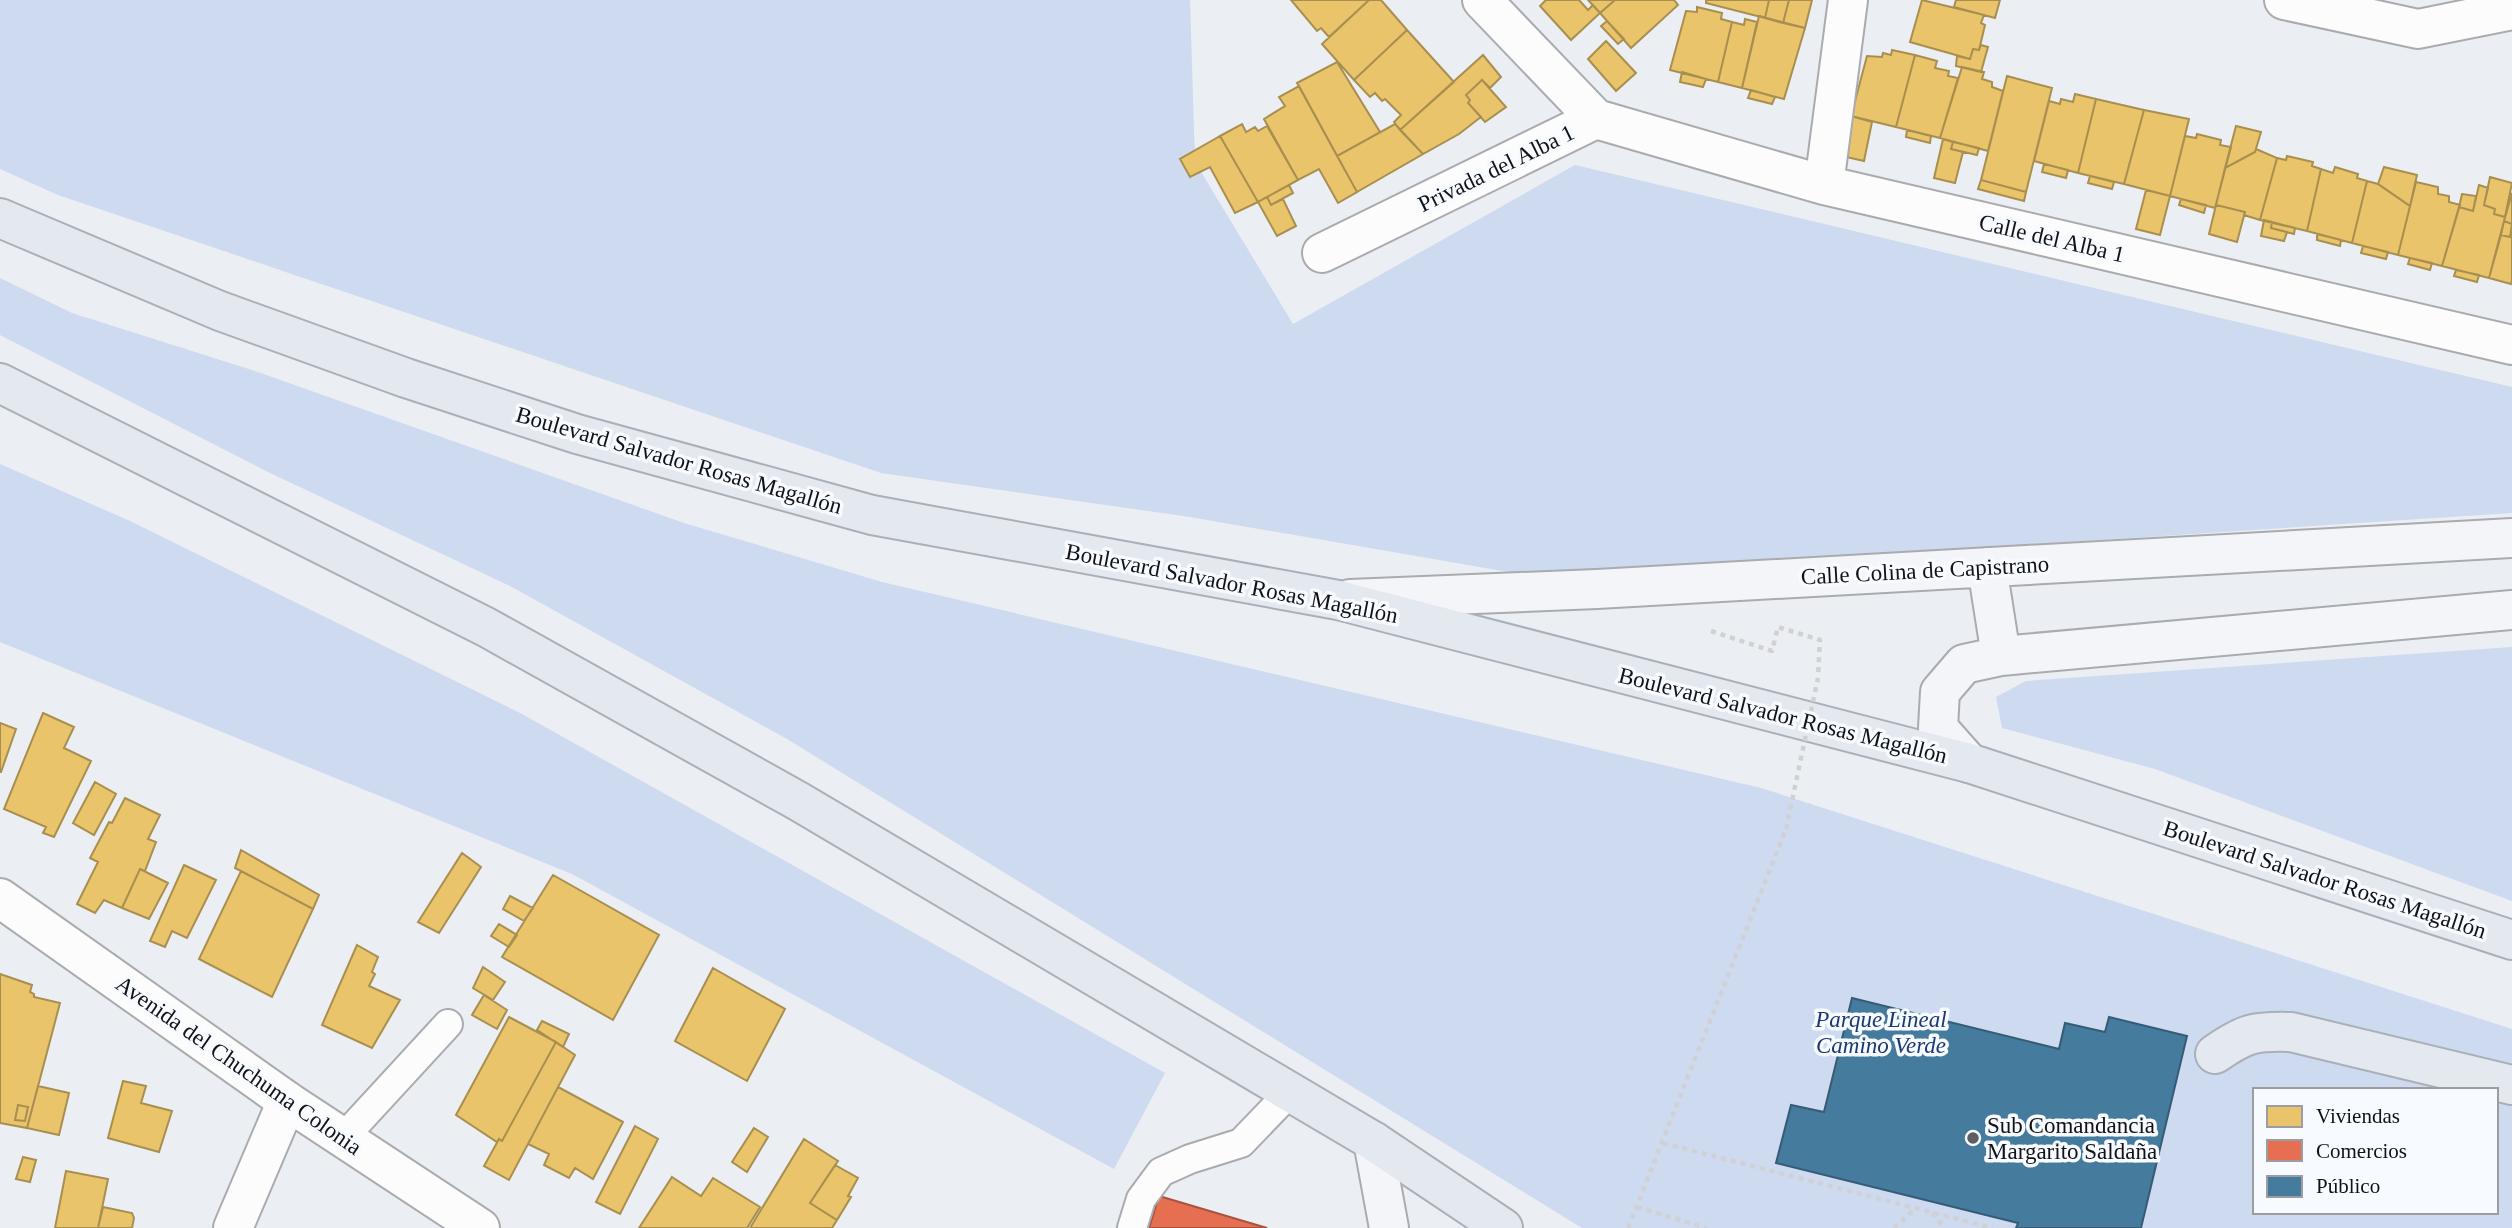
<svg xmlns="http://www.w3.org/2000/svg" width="2512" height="1228" viewBox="0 0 2512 1228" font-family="'Times New Roman',serif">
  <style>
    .green { fill: #cddaf0; fill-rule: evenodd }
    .homes { fill: #e9c46a; stroke: #a88f50; stroke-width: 2; fill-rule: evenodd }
    .shops { fill: #e76f51; stroke: #a7533f; stroke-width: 2 }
    .public { fill: #457b9d; stroke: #355c74; stroke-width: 2 }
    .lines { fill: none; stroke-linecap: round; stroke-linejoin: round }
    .service-casing { stroke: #a9abae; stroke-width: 32 }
    .minor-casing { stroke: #a9abae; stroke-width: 42 }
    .tertiary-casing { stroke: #a9abae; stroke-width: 42 }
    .secondary-casing { stroke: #a9abae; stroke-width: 42 }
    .trunk-casing { stroke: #aab0b9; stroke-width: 42 }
    .path { stroke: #d1d1d3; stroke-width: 4.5; stroke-dasharray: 5 5; stroke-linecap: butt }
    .service { stroke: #fcfcfd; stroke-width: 28 }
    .minor { stroke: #fcfcfd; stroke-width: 38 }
    .tertiary { stroke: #fcfcfd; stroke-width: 38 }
    .secondary { stroke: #f4f5f8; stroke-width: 38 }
    .trunk { stroke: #e4e8ef; stroke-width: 38 }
    .path-bridge { stroke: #d1d1d3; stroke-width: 4.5; stroke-dasharray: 5 5; stroke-linecap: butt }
    .poi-dot { fill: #5d5f62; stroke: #f7faff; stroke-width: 2.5 }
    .labels { text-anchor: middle; stroke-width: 7; stroke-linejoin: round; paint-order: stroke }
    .street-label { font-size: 23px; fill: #111215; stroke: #f7faff }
    .park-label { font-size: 23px; font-style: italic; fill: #1b3971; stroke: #f7faff }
    .poi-label { font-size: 23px; fill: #111215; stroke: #f7faff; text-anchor: start }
  </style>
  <rect width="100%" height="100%" fill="#ebeef2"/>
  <path class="green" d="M0,0H1190L1195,162L1293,324L1575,165L2512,387V513L1538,577L1190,517L881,473L58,195L0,169Z
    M0,278L72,313L255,371L684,523L882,582L1761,788L2512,1029V1228H1582L787,739L510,586L268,472L0,335ZM2255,1090H2496V1212H2255Z
    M0,464L130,521L520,713L1165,1073L1114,1169L572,874L0,642Z
    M2512,647V901L2155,769L2002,728L1996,697L2026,681Z"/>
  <path class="homes" d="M1291,0H1369L1329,37L1321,28L1317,31Z
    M1369,0H1381L1407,30L1354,80L1322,44Z
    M1546,0H1579L1588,10L1593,5L1600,13L1571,40L1540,6Z
    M1588,0H1615L1600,13Z
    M1615,0H1674L1678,5L1631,48L1600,13Z
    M1706,0H1769L1765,18L1706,3Z
    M1769,0H1789L1783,23L1765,18Z
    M1789,0H1812L1805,28L1783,23Z
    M1922,0L1984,15L1981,23L1985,25L1979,50L1973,49L1970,59L1910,42Z
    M1956,0H2000L1995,18L1954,7Z
    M1697,7L1722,13L1721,19L1732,22L1718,82L1670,70L1686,11L1697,12Z
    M1759,16L1805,28L1784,99L1742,88Z
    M1745,19L1757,22L1742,88L1718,82L1732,22L1744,25Z
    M1607,21L1624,39L1618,44L1601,26Z
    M1407,30L1454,82L1400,130L1394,122L1401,115L1385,99L1382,101L1375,93L1370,97L1354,80Z
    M1606,41L1636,73L1616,91L1588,59Z
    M1981,45L1988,47L1981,72L1956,66L1957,56L1970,59L1973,49L1979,50Z
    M1892,50L1915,55L1896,127L1851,116L1867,56L1882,57L1883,53L1891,55Z
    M1483,55L1501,77L1490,88L1482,80L1466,95L1470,100L1468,103L1481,117L1459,134L1423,154L1400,130Z
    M1915,55L1937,61L1935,68L1949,71L1948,76L1958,78L1940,138L1896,127Z
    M1337,62L1380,132L1337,156L1297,83Z
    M1962,67L1984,72L1982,79L1992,82V87L2003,91L1988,151L1940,138Z
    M1682,72L1706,79L1703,87L1680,82Z
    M2007,76L2052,88L2026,192L1981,180Z
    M1482,80L1506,107L1485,122L1468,103L1470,100L1466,95Z
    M1299,86L1357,192L1338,203L1319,169L1298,180L1264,119L1285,106L1279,97Z
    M1751,90L1775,97L1772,104L1748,98Z
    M2075,94L2096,99L2078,173L2034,161L2049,101L2060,104L2061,99L2073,102Z
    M2096,99L2144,110L2124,184L2078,173Z
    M2144,110L2189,119L2170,196L2124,184Z
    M1851,116L1872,122L1864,161L1842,156Z
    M1242,124L1246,132L1255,127L1258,131L1267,126L1298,180L1258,202L1220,136Z
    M1395,124L1423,154L1357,192L1337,156Z
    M2236,126L2261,132L2255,152L2225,168Z
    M1907,130L1931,136L1930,143L1906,137Z
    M2197,134L2221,140L2220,145L2231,147L2215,208L2170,196L2185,136L2196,138Z
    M1220,136L1258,202L1235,213L1210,167L1190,177L1180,159Z
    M1943,139L1953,142L1951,149L1963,152L1955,183L1934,178Z
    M1953,142L1979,148L1977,155L1951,149Z
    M2256,149L2277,158L2260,220L2244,215L2245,212L2216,205L2225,168L2255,152Z
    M2287,156L2313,162L2312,166L2321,169L2307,231L2260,220L2277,158L2286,160Z
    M2044,164L2068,170L2066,178L2042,172Z
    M2335,167L2358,174L2357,178L2367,181L2352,243L2307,231L2321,169L2333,173Z
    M2384,167L2417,175L2410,206L2378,184Z
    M2090,176L2114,182L2112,189L2088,183Z
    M2490,177L2512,183L2505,217L2494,214L2495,209L2484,205Z
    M1981,180L2026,192L2024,201L1978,189Z
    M2367,181L2378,184L2410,206L2398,255L2352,243Z
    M2416,182L2438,187V194L2449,196V202L2460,205L2442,266L2398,255Z
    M1289,185L1293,193L1271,205L1267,197Z
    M2479,185L2488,188L2484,205L2495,209L2494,214L2505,217L2489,278L2442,266L2459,207L2473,211Z
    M2146,190L2170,196L2160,235L2136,229Z
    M2512,193V224L2504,221Z
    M2462,194L2476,196L2473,211L2459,207Z
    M1267,197L1271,205L1283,199L1296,226L1277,236L1258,202Z
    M2181,199L2206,205L2204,213L2179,205Z
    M2216,205L2245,212L2237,242L2209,234Z
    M2264,220L2272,222L2271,228L2287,232L2284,241L2261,236Z
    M2504,221L2512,224L2510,237L2501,235Z
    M2272,222L2295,228L2294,234L2271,228Z
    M2512,229V281L2511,284L2489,278L2501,235L2510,237Z
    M2317,234L2341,240L2340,246L2317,240Z
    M2363,246L2388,252L2386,259L2361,253Z
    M2410,258L2432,263L2430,270L2408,264Z
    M2456,270L2479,275L2477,282L2454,276Z
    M43,713L74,727L64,748L91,761L54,837L43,833L46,827L4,809Z
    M0,723L16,729L1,772H0Z
    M95,782L116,794L94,835L73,823Z
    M125,798L160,815L148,839L156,842L145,871L140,869L122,908L104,900L95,913L77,904L98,862L90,858L109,822L112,823Z
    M241,850L319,895L313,909L235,868Z
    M462,853L481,867L439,933L418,922Z
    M184,865L216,880L187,938L172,931L165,947L150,941Z
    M140,869L168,883L149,919L122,908Z
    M241,871L313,909L272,997L199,959Z
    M553,875L659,935L613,1020L502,957Z
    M510,896L533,908L524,921L503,909Z
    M499,924L517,935L509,947L491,936Z
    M357,945L378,957L372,972L375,974L369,986L400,1000L372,1048L322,1025Z
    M483,967L505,982L493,1000L473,988Z
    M713,968L785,1009L747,1081L675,1041Z
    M0,974L32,985L30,992L34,994V997L60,1003L27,1128L0,1123ZM18,1105L28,1107L25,1121L15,1120Z
    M484,995L507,1010L497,1029L472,1015Z
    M509,1017L556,1042L502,1141L499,1139L497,1142L456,1115Z
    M542,1021L569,1034L563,1047L537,1030Z
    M556,1042L575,1055L509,1180L484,1166L499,1139L502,1141Z
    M123,1081L146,1086L141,1103L172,1111L159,1152L108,1138Z
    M38,1086L69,1093L59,1135L27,1128Z
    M558,1087L623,1122L593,1179L575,1168L569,1178L544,1165L549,1154L528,1144Z
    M18,1105L28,1107L25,1121L15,1120Z
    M635,1126L658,1139L620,1214L596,1202Z
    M754,1128L768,1137L747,1172L732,1162Z
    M804,1139L838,1161L810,1203L837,1220L832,1228H750Z
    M23,1157L36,1160L30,1182L16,1179Z
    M835,1165L858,1178L848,1196L851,1197L837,1220L810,1203Z
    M66,1171L108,1179L98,1228H55Z
    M672,1177L701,1196L713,1178L760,1207L747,1228H639Z
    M103,1207L132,1213L134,1218L132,1228H98Z"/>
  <path class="shops" d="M1159,1196L1267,1228H1149Z"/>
  <path class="public" d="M1852,998L2059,1049L2065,1023L2105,1032L2109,1017L2187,1036L2141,1228H2016L2018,1223L1776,1163L1791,1105L1824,1112Z"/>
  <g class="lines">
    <defs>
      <path id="service" d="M343,1138L448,1024
        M1132,1228L1141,1199L1161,1172L1190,1159L1241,1143L1290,1092"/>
      <path id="minor" d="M1482,0L1596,119
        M2284,0L2418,29L2512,10
        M1596,119L1824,185L2512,345
        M1824,185L1848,0
        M1322,253L1596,119
        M233,1228L287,1101"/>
      <path id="tertiary" d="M0,898L287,1101L480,1228"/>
      <path id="secondary" d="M1987,567L2001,656
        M1350,599L1597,589L2512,538
        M1969,763L1938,728L1940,692L1964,664L2001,656L2512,610
        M1373,1141L1389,1228"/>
      <path id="trunk" d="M0,218L220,311L406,378L577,434L872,515L1338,600L1969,763L2512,940
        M0,383L486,627L798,801L1373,1141L1503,1228
        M2215,1054C2245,1033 2254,1031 2291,1032L2512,1085"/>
    </defs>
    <use href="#service" class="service-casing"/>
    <use href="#minor" class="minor-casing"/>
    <use href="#tertiary" class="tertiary-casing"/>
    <use href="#secondary" class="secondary-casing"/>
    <use href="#trunk" class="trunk-casing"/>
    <path class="path" d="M1711,631L1772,651L1778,627L1820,640L1818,677
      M1663,1143L1993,1228
      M1637,1207L1706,1228
      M1932,1213L1945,1228
      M1628,1228L1786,829
      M1894,1228L1915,1209"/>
    <use href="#service" class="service"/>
    <use href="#minor" class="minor"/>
    <use href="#tertiary" class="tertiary"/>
    <use href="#secondary" class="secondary"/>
    <use href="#trunk" class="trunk"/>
    <path class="path-bridge" d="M1786,829L1818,678"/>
  </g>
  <circle class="poi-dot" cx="1973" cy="1138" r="7"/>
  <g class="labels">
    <g class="street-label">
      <text transform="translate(1496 168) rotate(-26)" y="8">Privada del Alba 1</text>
      <text transform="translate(2052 238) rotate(13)" y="8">Calle del Alba 1</text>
      <text transform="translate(679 460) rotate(16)" y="8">Boulevard Salvador Rosas Magallón</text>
      <text transform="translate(1925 570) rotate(-3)" y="8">Calle Colina de Capistrano</text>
      <text transform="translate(1232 583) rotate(11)" y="8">Boulevard Salvador Rosas Magallón</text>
      <text transform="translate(1783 715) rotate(14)" y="8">Boulevard Salvador Rosas Magallón</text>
      <text transform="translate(2325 879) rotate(18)" y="8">Boulevard Salvador Rosas Magallón</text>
      <text transform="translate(239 1065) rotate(35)" y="8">Avenida del Chuchuma Colonia</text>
    </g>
    <g class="park-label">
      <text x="1881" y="1027">Parque Lineal<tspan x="1881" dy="26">Camino Verde</tspan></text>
    </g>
    <g class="poi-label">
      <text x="1987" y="1133">Sub Comandancia<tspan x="1987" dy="26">Margarito Saldaña</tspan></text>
    </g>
  </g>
  <rect x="2253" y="1088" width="245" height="126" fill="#f7faff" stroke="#9b9da1" stroke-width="2"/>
  <rect x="2267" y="1106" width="35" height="21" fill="#e9c46a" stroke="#9b9da1" stroke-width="2"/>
  <text x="2316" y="1123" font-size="21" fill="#111215">Viviendas</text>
  <rect x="2267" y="1140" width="35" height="21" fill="#e76f51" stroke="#9b9da1" stroke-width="2"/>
  <text x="2316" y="1158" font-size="21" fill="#111215">Comercios</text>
  <rect x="2267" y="1176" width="35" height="21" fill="#457b9d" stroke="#9b9da1" stroke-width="2"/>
  <text x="2316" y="1193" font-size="21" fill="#111215">Público</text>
</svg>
